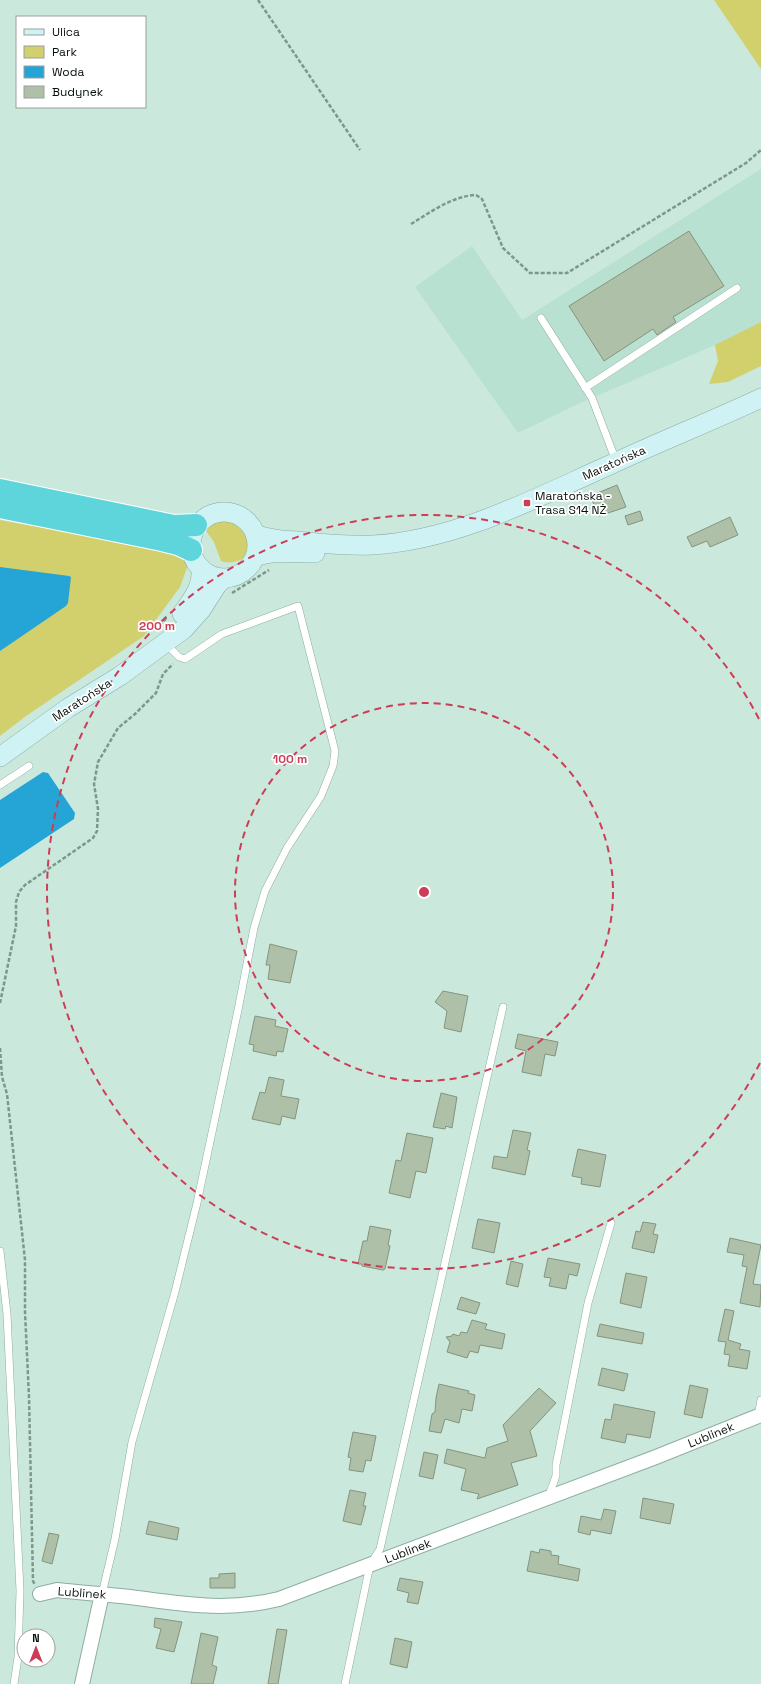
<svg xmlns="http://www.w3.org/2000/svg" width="761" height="1684" viewBox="0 0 761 1684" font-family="'Space Grotesk',sans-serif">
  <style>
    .built { fill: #b9e1d1 }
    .green { fill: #d2cf6d }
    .water { fill: #25a4d6 }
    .building { fill: #afc0a9; stroke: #84947e }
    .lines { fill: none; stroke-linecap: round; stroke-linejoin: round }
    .lane-casing { stroke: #8faca0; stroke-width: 8 }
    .street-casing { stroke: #8faca0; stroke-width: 16 }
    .secondary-casing { stroke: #8faca0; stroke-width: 20 }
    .highway-casing { stroke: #fff; stroke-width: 24 }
    .path { stroke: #7f968d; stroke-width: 2.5; stroke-dasharray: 4 2; stroke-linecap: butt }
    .lane { stroke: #fff; stroke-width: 7 }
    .street { stroke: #fff; stroke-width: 14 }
    .secondary { stroke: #cff2f4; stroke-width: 19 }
    .highway { stroke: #5ed5da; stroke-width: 22 }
    .ring { fill: none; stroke: #cd3d57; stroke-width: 2; stroke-dasharray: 7 5 }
    .poi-dot { fill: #cd3d57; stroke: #fff; stroke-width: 1.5 }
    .labels { text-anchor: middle; stroke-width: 3.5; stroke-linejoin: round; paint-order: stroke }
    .street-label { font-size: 12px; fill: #06100c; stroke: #fff }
    .poi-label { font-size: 12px; fill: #06100c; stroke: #fff; text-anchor: start }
    .centre { fill: #cd3d57; stroke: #fff; stroke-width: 2 }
    .ring-label { font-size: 12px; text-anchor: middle; font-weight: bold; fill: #cd3d57; stroke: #fff; stroke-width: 3.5; stroke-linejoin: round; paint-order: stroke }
  </style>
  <rect width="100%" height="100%" fill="#cae9dc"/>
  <path class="built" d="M761,169V322L715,345L578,404L518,433L415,287L472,246L522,320Z"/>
  <path class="green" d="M714,0H761V69Z
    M761,322V366L728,382L709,384L718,361L715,345Z
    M0,520L175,552L188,565L180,587L144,636L26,716L0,736Z
    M220,520C247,523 253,531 246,557C237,562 231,564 221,561L214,542L206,531L210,526Z"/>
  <path class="water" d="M0,567L69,576L71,577L68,603L66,606L0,651Z
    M43,772L48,773L75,813L74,819L0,868V800Z"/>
  <path class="building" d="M689,231L724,286L673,317L676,322L657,335L653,329L604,361L569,306Z
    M617,485L626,507L599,516L592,500L597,498L595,494Z
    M640,511L643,520L628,525L625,516Z
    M730,517L738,535L710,547L707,541L692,547L687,537Z
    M270,944L297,951L290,983L268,979L270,965H266Z
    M443,991L468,996L461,1032L444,1028L447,1011L435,1002Z
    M255,1016L276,1020L275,1026L288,1029L283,1052L277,1051L276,1056L253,1051L254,1045L249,1044Z
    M518,1034L558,1042L555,1056L545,1054L541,1076L522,1072L526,1051L515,1048Z
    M269,1077L284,1080L281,1096L299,1099L295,1119L282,1116L280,1125L252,1119L260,1092L265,1093Z
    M441,1093L457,1097L452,1128L446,1126L445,1129L433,1127Z
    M513,1130L531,1133L527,1150L530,1151L525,1175L492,1168L494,1156L507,1158Z
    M407,1133L433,1138L426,1173L416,1171L410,1198L389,1193L396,1160L401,1161Z
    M578,1149L606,1155L600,1187L581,1184L582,1178L572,1176Z
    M478,1219L500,1223L494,1253L472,1248Z
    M643,1222L656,1224L653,1234L658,1235L654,1253L632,1248L636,1231L640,1232Z
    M370,1226L391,1230L388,1245L390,1246L385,1269L383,1270L362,1266V1264H358L363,1241H367Z
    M730,1238L761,1245L753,1284L761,1285L760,1307L740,1303L747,1267L742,1266L744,1255L727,1252Z
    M548,1258L580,1264L577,1276L569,1274L566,1289L549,1286L551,1278L544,1277Z
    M511,1261L523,1264L518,1287L506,1284Z
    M626,1273L647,1277L641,1308L620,1303Z
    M461,1297L480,1303L476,1314L457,1309Z
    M725,1309L734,1311L728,1340L741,1344L739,1349L750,1351L747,1369L728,1366L730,1355L724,1354L726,1342L718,1341Z
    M472,1320L487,1324L485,1329L505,1334L502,1349L480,1345L478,1353L470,1351L467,1358L447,1352L450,1342L446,1337L452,1336L453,1334L459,1336L461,1332L467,1333Z
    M600,1324L644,1333L642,1344L597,1336Z
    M602,1368L628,1374L624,1391L598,1385Z
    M439,1384L469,1391L468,1393L475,1395L472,1411L462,1409L459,1423L445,1419L441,1433L429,1431L432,1414L435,1412L436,1398Z
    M690,1385L708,1389L702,1418L684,1414Z
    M539,1388L556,1403L530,1431L537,1456L511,1463L518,1485L477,1499L479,1494L461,1490L466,1469L444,1463L447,1449L485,1458L487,1448L508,1441L503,1425Z
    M614,1404L655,1412L650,1438L627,1434L625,1443L601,1438L605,1419L611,1420Z
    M353,1432L376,1436L371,1461L366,1460L363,1472L349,1470L351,1458L348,1457Z
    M424,1452L438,1455L433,1479L419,1476Z
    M350,1490L366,1493L363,1506H366L361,1525L343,1521Z
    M643,1498L674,1504L670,1524L640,1518Z
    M604,1509L616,1511L611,1534L591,1530L590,1535L578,1532L581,1516L601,1520Z
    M149,1521L179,1528L177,1540L146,1534Z
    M49,1533L59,1535L52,1564L42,1561Z
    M540,1549L551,1551V1555L559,1556L558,1564L580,1569L578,1581L527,1571L531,1551L539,1553Z
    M235,1573V1588H210V1578H219V1574Z
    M400,1578L423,1582L418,1604L407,1602L409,1593L397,1590Z
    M155,1618L182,1622L174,1652L156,1648L161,1629L154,1627Z
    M277,1629L287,1630L278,1684H268Z
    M201,1633L218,1637L212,1665L217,1667L213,1684H191Z
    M395,1638L412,1642L407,1668L390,1664Z"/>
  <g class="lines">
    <defs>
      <path id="lane" d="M541,318L592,398L616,461
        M585,388L737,288
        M0,785L29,766
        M0,1251L7,1314L20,1591L18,1657L14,1684
        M758,1416L761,1400
        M548,1498L556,1476V1465L588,1303L611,1223
        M102,1594L115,1539L132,1442L175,1292L197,1203L238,1010L254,928L265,891L287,848L321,796L333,766L335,751L298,606L222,634L185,659L179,657L165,643
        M345,1684L370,1565L380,1549L503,1007"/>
      <path id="street" d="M40,1594L57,1590C82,1593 106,1594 130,1597C184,1604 225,1612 279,1599L656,1457L761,1415
        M82,1684L102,1594"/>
      <path id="secondary" d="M191 545a33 33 0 1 1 66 0a33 33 0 1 1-66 0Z
        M256,534C271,541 291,540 307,542C328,544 351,546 373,545C458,540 535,498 612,464C661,441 712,421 761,398
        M255,557C274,550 296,553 315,553
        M182,614C192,599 203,587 201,568
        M0,757L68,708L120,676L184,629L201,610L217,585L224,578"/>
      <path id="highway" d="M0,490L174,526L196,525
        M0,507L162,540L178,544L191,550"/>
    </defs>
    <use href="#lane" class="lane-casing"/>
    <use href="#street" class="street-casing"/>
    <use href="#secondary" class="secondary-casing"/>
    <use href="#highway" class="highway-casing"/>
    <path class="path" d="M258,0L360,150
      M411,224C431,212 452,196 476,195L482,199L503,248L530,273H567L746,163L761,150
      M232,593L269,570
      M160,626L167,617
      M0,1003L16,926V902L19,892L25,885L93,838L97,831L98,809L94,784L98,762L118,728L135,714L156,693L163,674L173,664
      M0,1048L2,1077L7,1094L25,1260V1312L29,1397L33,1581L35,1585"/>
    <use href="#lane" class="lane"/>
    <use href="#street" class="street"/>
    <use href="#secondary" class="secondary"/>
    <use href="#highway" class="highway"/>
  </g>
  <g class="ring">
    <circle cx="424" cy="892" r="189"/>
    <path d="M760 1063A377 377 0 1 1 760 721"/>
  </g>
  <rect class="poi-dot" x="523" y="499" width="8" height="8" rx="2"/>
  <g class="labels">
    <g class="street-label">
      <text transform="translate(614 463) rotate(-24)" y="4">Maratońska</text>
      <text transform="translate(82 700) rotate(-33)" y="4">Maratońska</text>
      <text transform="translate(711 1435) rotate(-22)" y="4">Lublinek</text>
      <text transform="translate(408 1551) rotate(-21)" y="4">Lublinek</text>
      <text transform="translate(82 1593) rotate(4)" y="4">Lublinek</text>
    </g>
    <g class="poi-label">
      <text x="535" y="500">Maratońska -<tspan x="535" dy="14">Trasa S14 NŻ</tspan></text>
    </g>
  </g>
  <circle cx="424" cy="892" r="6" class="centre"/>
  <g class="ring-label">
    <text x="157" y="630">200 m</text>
    <text x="290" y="763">100 m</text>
  </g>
  <rect x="16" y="16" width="130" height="92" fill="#ffffff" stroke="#9b9f9e"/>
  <rect x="24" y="29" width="20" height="6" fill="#cff2f4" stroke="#9b9f9e"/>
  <text x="52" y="36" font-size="12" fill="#06100c">Ulica</text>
  <rect x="24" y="46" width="20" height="12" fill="#d2cf6d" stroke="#9b9f9e"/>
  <text x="52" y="56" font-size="12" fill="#06100c">Park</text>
  <rect x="24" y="66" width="20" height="12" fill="#25a4d6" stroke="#9b9f9e"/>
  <text x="52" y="76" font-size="12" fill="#06100c">Woda</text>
  <rect x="24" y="86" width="20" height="12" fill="#afc0a9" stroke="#9b9f9e"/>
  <text x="52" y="96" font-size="12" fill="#06100c">Budynek</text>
  <g transform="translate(36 1648)"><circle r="19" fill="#ffffff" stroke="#9b9f9e"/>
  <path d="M0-3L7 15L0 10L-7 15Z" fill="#cd3d57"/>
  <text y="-6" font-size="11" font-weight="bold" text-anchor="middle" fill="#06100c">N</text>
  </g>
</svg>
